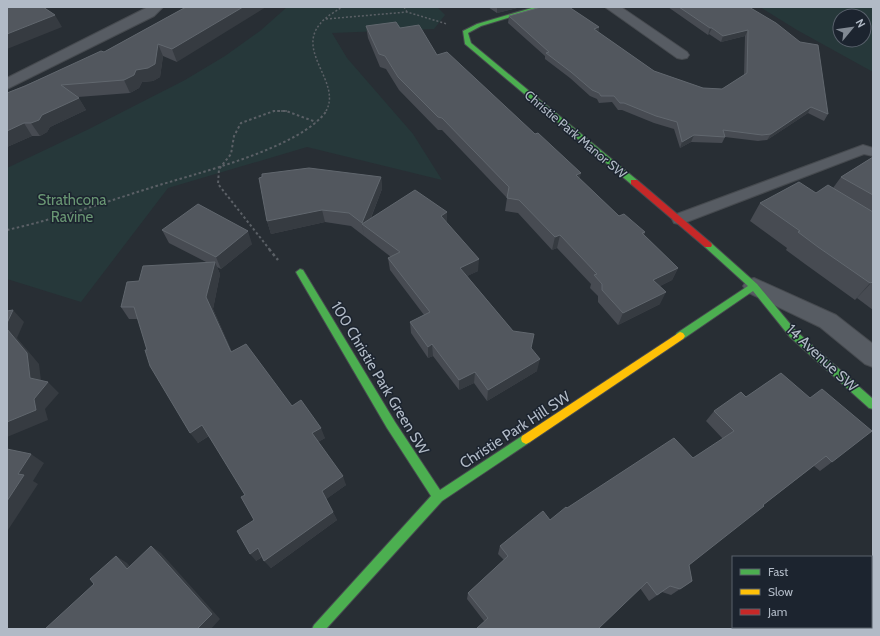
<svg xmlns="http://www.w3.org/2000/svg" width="880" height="636" viewBox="0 0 880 636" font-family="Cabin,sans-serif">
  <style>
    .green { fill: #26383a; fill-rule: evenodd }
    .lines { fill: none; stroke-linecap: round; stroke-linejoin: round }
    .lane-casing { stroke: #464a4f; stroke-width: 2 }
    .street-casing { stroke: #464a4f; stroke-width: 2 }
    .fast-casing { stroke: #464a4f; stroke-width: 2 }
    .slow-casing { stroke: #464a4f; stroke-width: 2 }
    .jam-casing { stroke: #464a4f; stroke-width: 2 }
    .path-far2 { stroke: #5b6066; stroke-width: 1.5; stroke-dasharray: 2 2; stroke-linecap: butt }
    .path-far1 { stroke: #5b6066; stroke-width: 2; stroke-dasharray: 2.5 2.5; stroke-linecap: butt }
    .path { stroke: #5b6066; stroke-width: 2.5; stroke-dasharray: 3 3; stroke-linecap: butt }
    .lane { fill: #575c63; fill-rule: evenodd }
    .street { fill: #575c63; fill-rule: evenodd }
    .fast { fill: #4caf50; fill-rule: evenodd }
    .slow { fill: #ffc107; fill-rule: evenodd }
    .jam { fill: #c62828; fill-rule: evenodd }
    .wall { fill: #474b52 }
    .shaded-wall { fill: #363b41 }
    .building { fill: #52575e; stroke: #61676e }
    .labels { text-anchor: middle; stroke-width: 3; stroke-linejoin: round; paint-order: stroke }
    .far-street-label { font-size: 13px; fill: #b1bac6; stroke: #1c242f }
    .park-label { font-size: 15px; fill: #699673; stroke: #1c242f }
    .street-label { font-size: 15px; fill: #b1bac6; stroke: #1c242f }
  </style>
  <rect width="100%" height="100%" fill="#282e34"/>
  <path class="green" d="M287,7H437L445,15L434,29L332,33L347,58L413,134L442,180L307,147L168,188L81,302L7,279V168L89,129L185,80L225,56L260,31Z
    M760,7H873V72L797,30ZM840,16H864V40H840Z"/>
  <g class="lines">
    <defs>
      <path id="lane" d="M863,145L873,148V156L864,154L684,223L679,224L674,223L672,219L674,215Z"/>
      <path id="street" d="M148,7H163L154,16L7,89V78Z
        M605,7H621L687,52L689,55L687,58L682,59L677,58Z
        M754,278L836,315L873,344V367L865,364L820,327L747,292L743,286L747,280Z"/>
      <path id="fast" d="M535,7H544L481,26L468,33L471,43L637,180V184H631L465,44L463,31L477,24Z
        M708,242L711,243L757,284L796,331L873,399V409L869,408L790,337L753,291L683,339H677L675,336L677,333L748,286L705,247L704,245Z
        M300,269L303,270L395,422L440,490L522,436L526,434L530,436L531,439L530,442L442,501L326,629H312L314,625L431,496L387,428L297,274L296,272Z"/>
      <path id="slow" d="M680,332L683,333L685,336L683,339L530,442L526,444L522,442L521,439L522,436Z"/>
      <path id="jam" d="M631,180H637L711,243L712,245L711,247H705L631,184Z"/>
    </defs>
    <use href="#lane" class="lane-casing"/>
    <use href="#street" class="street-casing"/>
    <use href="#fast" class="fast-casing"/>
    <use href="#slow" class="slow-casing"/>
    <use href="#jam" class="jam-casing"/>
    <path class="path-far2" d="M404,7L407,12
      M326,19L407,12L447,24
      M273,111H287
      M326,111C342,83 296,52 320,24C325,17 335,12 342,7"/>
    <path class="path-far1" d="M7,230C56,219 103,203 150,188C193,174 303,148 327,110
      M270,250L218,184L219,169L231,154L234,136L241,123L274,111H286L316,122"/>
    <path class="path" d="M269,249L278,260"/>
    <use href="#lane" class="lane"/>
    <use href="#street" class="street"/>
    <use href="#fast" class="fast"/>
    <use href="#slow" class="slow"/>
    <use href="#jam" class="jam"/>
  </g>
  <path class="wall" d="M186,7L177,62L163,56L160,77L153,81L142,82L139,88L130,93L78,97L86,110L50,127L47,132L40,136H32L7,147V93L104,52Z
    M488,7H521L497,13Z
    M668,7H749L828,114L824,121L808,113L767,140L758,141L725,137L722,143L691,142L680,148L674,129L654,123L622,110H618L612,102L599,103L597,99L590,96L570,78L545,59V56L508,23L509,16L599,27L598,32L654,71L703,88L722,89L744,75L745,36L721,42L709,34L708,35Z
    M366,26L400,28L437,55L579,178L619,216L645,232L644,235L678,268L672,280L660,286V304L618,325L598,302V296L590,288L591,284L557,248L552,250L518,213L505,211L507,198L442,130H438L399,90L386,69L380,67L368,38Z
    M873,157V310L857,298L855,300L805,264L786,250L787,248L750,221L760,203L816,193L833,188L841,177Z
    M381,177L382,189L371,218L447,223L478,271L467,276L513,331L531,348L537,371L487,401L474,383L459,390L433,356L428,358L411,333L410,322L424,315L390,270L388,258L391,257L364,236V235V236L351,226L325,222L271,234L267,221Z
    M162,230L252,244L221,269L217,267L220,274L213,309L232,352L292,406L325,438L318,442L346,485L326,499L337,520L271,568L262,557L256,561L254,520L245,495L209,436L198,443L147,350L138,319H129L121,307L139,281L208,263L169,243Z
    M781,373L832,462L820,471L814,466L763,505L689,565L692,581L671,595L662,592L649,601L640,588L484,621L467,599L468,593L504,560L498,554L500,546L550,520L567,508L693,458L723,439L706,421L714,411L746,397Z"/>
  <path class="shaded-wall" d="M243,7H266L177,62L172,49Z
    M497,7H521L497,13Z
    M55,15L62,27L7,49V34Z
    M599,27L598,34L594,29Z
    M710,28H712L709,34L708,35Z
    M748,30L745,36L721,42L723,36Z
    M158,44L163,56L160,77L153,81L142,82L139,88L130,93L124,80Z
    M79,98L86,110L50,127L47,132L40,136L31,123L42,115Z
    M811,107L808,113L767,140L771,134Z
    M24,123L32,136L7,147V131Z
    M694,135L691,142L680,148L682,142Z
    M581,173L578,186L576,175Z
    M381,177L382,189L367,227L362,224L364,236L362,223Z
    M322,210L325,222L271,234L267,221Z
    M447,212V225L441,216Z
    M248,231L252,244L221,269L216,257Z
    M560,235L557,248L552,250L555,237Z
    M479,259L478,271L459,280L460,268Z
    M215,262L220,274L213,309L237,364L231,352L206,297Z
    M678,268L672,280L648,292L653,280Z
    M873,281L857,298L855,300L870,283Z
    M666,292L660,304L618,325L623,313Z
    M13,310L24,322L17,338L39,364L42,389L30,378L7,329V323Z
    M432,344L433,356L428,358V347Z
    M540,359L537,371L487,401L488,390Z
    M475,372L474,383L459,390V380Z
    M48,382L59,393L45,409L48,420L7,437V422L34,399Z
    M202,425L210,435L198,443L190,433Z
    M321,428L325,438L316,443L312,433Z
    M31,454L44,463L33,481L38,484L8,530H7V501L18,474Z
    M343,476L346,485L325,500L322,491Z
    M333,512L337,520L271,568L264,561Z
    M151,546L161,553L220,619L211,629H197Z
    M258,548L264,555L256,561L250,554Z
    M116,556L127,563L138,576L127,569Z"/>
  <path class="building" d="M11,7H43L55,15L7,34V8Z
    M186,7H243L172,49L158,44L155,64L148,68L136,70L134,75L124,80L61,85L79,98L42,115L39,120L31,123H24L7,131V93L25,86L101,51L104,52Z
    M541,7H569L599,27L594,29L654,71L703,88L722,89L747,73L748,30L723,36L712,28H710L679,7H749L776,23L800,42L818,45L828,114L811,107L771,134L762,135L723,130L725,137L694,135L682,142L677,122L656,116L624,103H620L614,96H601L599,93L592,90L571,72L546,53L549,52L509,16Z
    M396,22L400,28L419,25L437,55L447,52L535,134L538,133L581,173L576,175L619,216L624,214L645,232L642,233L678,268L653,280L666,292L623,313L602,290V284L594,275L597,274L560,235L555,237L519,200L507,198L509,187L442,118L438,117L398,77L385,56L379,54L366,26Z
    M873,157V195L841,177Z
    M309,168L381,177L362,223L349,213L322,210L267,221L259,178L262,177V174Z
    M799,182L816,193L828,185L873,212V282L870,283L818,247L798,232L800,231L760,203Z
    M415,190L447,212L441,216L479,259L460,268L513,331L534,334L531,348L540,359L488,390L475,372L459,380L432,344L428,347L410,322L430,312L388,258L400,252L362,224Z
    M198,204L248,231L216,257L162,230Z
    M215,262L206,297L231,352L246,344L292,406L301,400L321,428L312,433L343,476L322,491L333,512L264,561L258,548L250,554L237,531L254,520L241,497L245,495L202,425L190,433L150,366L145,350H147L134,307H121L127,282L139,281L143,266Z
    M13,310L7,323V311Z
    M7,329L27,353L30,378L48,382L34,399L36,410L7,422Z
    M781,373L810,398L822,389L872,431L832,462L826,456L763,505L764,506L689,565L692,581L680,589L670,586L657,595L647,582L598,629H476L488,618L468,593L508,556L500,546L543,511L550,520L566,507L567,508L674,438L693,458L734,431L714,411L741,392L746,397Z
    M7,449L31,454L18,474L24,475L7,501Z
    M151,546L212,614L197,629H45L94,584L90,579L116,556L127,569Z"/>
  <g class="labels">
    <g class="far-street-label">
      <text transform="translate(576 134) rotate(40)" y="5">Christie Park Manor SW</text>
    </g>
    <g class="park-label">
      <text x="72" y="205">Strathcona<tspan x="72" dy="17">Ravine</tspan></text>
    </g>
    <g class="street-label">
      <text transform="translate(822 358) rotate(43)" y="5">14 Avenue SW</text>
      <text transform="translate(380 378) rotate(59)" y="5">100 Christie Park Green SW</text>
      <text transform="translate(515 430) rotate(-33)" y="5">Christie Park Hill SW</text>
    </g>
  </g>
  <rect width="880" height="636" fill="none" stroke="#b1bac6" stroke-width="16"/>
  <rect x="732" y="556" width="140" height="72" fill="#1c242f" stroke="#58606b"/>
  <rect x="740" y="569" width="20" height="6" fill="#4caf50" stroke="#58606b"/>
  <text x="768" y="576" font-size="12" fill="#b1bac6">Fast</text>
  <rect x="740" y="589" width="20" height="6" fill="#ffc107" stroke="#58606b"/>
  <text x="768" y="596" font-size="12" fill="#b1bac6">Slow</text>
  <rect x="740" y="609" width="20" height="6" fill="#c62828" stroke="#58606b"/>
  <text x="768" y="616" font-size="12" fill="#b1bac6">Jam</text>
  <g transform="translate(852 28) rotate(61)"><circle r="19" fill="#1c242f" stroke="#58606b"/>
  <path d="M0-3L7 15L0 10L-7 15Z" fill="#818993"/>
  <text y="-6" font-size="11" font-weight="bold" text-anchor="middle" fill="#b1bac6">N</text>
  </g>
</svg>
